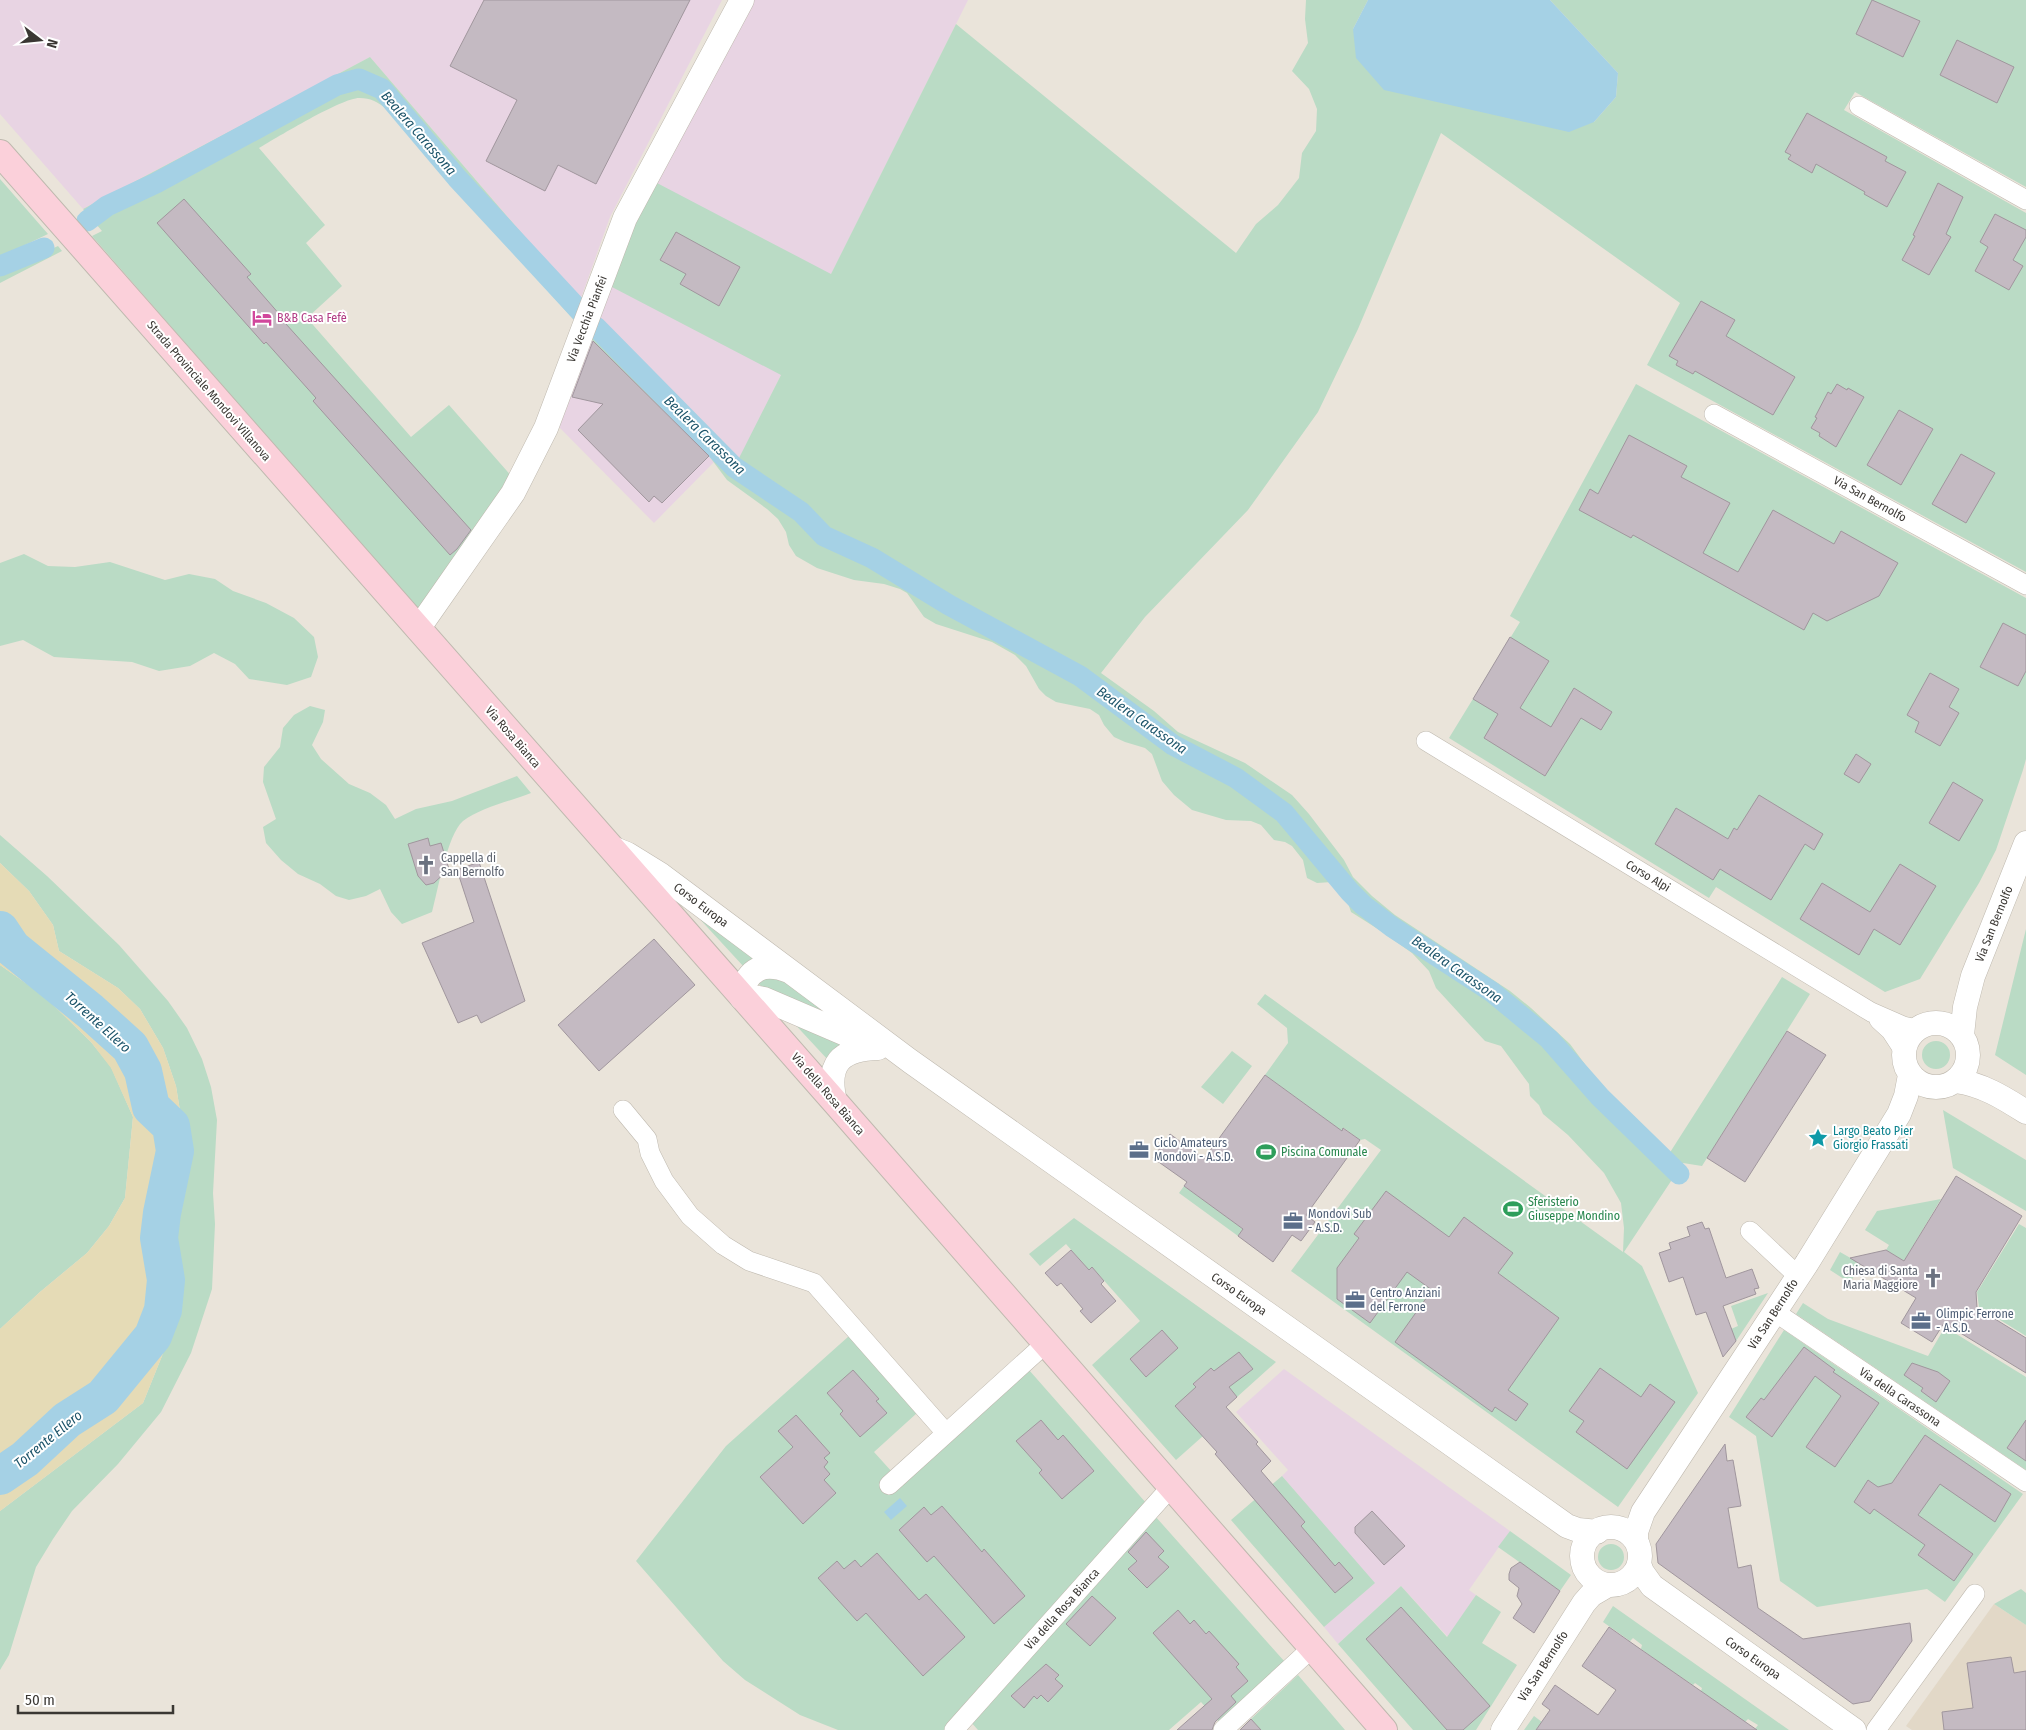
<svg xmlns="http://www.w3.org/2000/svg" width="2026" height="1730" viewBox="0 0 2026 1730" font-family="'Fira Sans Condensed',sans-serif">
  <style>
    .industrial { fill: #e8d4e3 }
    .built { fill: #e2d8c7 }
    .green { fill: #badbc5 }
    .sand { fill: #e5dbb6 }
    .water { fill: #a5d1e5 }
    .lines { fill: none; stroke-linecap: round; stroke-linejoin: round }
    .canal { stroke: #a5d1e5; stroke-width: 21 }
    .river { stroke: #a5d1e5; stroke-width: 38 }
    .building { fill: #c4bac2; stroke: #a0969d }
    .minor-casing { stroke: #bfb9af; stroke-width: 20 }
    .tertiary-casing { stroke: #bfb9af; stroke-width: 25 }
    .secondary-casing { stroke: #bfb9af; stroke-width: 28 }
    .minor { stroke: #fff; stroke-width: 19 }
    .tertiary { stroke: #fff; stroke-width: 24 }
    .secondary { stroke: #fbd0da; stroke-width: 26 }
    .labels { text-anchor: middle; stroke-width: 4; stroke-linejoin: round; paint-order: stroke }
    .hotel-label { font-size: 12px; fill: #b23c85; stroke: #fff; text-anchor: start }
    .street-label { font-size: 12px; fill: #3a3733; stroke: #fff }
    .worship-label { font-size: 12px; fill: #5b616d; stroke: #fff; text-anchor: start }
    .culture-label { font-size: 12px; fill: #0d838f; stroke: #fff; text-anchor: start }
    .service-label { font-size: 12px; fill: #4e5e75; stroke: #fff; text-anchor: start }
    .leisure-label { font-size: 12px; fill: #27864d; stroke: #fff; text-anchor: start }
    .water-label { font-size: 14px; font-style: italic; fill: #1c546a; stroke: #fff }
  </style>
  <rect width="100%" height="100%" fill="#eae4da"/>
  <path class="industrial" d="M0,0H722L610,217L580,301L370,57L83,209L0,114Z
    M753,0H968L738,461L597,320L633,228Z
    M590,338L714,462L654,523L557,425Z
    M1284,1369L1510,1531L1469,1590L1476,1595L1448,1637L1401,1586L1338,1644L1324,1627L1374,1583L1282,1476L1288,1470L1236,1412Z"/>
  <path class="built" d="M1994,1604L2026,1625V1730H1912L1906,1726Z"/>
  <path class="green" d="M1306,0H1368L1353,29L1594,122L1616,97L1618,73L1550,0H2026V187L1855,92L1844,110L2026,213V572L1647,365L1680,303L1441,133L1358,329L1318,412L1248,510L1145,617L1101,673L1154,711L1178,732L1245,763L1292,795L1309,814L1344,860L1353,877L1372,896L1395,915L1510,991L1531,1008L1570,1044L1601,1086L1637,1119L1669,1154L1782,977L1810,994L1702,1166L1683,1163L1624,1252L1642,1266L1698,1393L1618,1507L1291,1271L1381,1150L1365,1139L1360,1140L1344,1128L1342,1131L1265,1075L1288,1043L1287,1028L1257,1004L1265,994L1623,1252L1624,1228L1621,1203L1604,1173L1568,1135L1543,1114L1539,1105L1530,1096L1529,1084L1501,1046L1485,1041L1469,1024L1436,988L1429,971L1412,953L1381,931L1351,912L1345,894L1332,882L1317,883L1307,878L1303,860L1292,846L1285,842L1274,840L1261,825L1251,821L1226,820L1192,810L1174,795L1162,781L1152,754L1145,748L1125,742L1114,737L1104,725L1099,715L1090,709L1056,702L1046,696L1039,689L1026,666L1015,655L992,642L936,624L924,617L907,593L900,589L884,584L854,580L817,568L796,556L789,545L786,532L778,519L767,509L727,480L709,456L590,338L597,320L738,460L781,375L610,286L633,228L657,183L831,274L956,24L1236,253L1256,224L1278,205L1299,178L1302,153L1316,131L1317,109L1309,89L1292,71L1308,43L1305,19Z
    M370,57L580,301L573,319L385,108C378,102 370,98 360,98C343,97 278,137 259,148L325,225L306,243L342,286L307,318L411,437L449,405L513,478L419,611L92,236L102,231L83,209Z
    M0,179L48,234L0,257Z
    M58,246L62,251L0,283V273Z
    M1636,384L2026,598V759L2023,770L1996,850L1979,883L1920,979L1885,992L1716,887L1709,898L1449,738L1520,622L1510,616Z
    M24,554L48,566L75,567L110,562L165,580L189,574L215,579L233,591L266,603L294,618L314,637L318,657L311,677L287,685L249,679L235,664L214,653L190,666L159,671L132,662L54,657L23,640L0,646V563Z
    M310,706L325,710L323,722L312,745L321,759L349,784L370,793L386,805L395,819L416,809L452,801L517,776L531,793C511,801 480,808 463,821C447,835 438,890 432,912L402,924L391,912L380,889L366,896L349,900L336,896L320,884L298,874L281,860L266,843L263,827L276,819L263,782L264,767L280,747L283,728L294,715Z
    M0,835L47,876L119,945L168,1001L187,1028L202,1059L211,1087L217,1120L213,1193L215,1224L212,1289L191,1353L161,1412L118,1464L72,1511L53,1539L36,1567L9,1655L0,1670V1511L143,1403L162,1356L175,1306L168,1244L182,1166L181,1117L176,1086L163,1048L140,1009L118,988L59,951L53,925L29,891L0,863Z
    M685,903L762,961L744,967Z
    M2026,929V1075L1995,1055Z
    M0,965L44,996L91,1042L111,1067L133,1117L125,1198L109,1226L87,1253L40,1292L0,1329Z
    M773,972L868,1037L766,991L757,982Z
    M790,1019L847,1044L829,1061Z
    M1922 1055a14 14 0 1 1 28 0a14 14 0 1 1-28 0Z
    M1232,1051L1252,1066L1223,1104L1201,1087Z
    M1943,1110L2026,1160V1211L1953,1168Z
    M1184,1186L1243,1229L1238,1236L1179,1193Z
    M1941,1199L1904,1261L1886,1250L1889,1245L1865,1230L1877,1211Z
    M1074,1218L1276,1362L1237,1397L1211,1368L1193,1384L1196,1387L1203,1436L1176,1460L1092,1365L1140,1321L1092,1267L1089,1270L1066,1244L1040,1266L1029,1254Z
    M2019,1224L2026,1228V1336L1979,1307L1977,1292Z
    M1840,1252L1861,1264L1850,1283L1830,1270Z
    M1768,1293L1736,1341L1731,1329L1738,1326L1731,1306Z
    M1803,1303L1828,1319L1928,1356L1945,1327L2026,1377V1470L1796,1314Z
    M1784,1330L2023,1494L1945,1602L1927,1589L1817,1607L1780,1581L1756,1436L1729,1417Z
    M849,1336L917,1413L874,1452L902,1483L1029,1370L1147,1504L944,1730H838L800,1715L745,1680L723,1661L636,1561L726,1446Z
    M1282,1476L1375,1583L1324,1627L1231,1520Z
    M1155,1516L1285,1662L1219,1722L1201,1702L1169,1730H978L970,1721Z
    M1510,1531L1571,1575L1560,1591L1498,1547Z
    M1598 1557a13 13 0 1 1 26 0a13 13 0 1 1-26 0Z
    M1401,1586L1447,1637L1476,1595L1501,1612L1482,1643L1517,1665L1476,1730H1413L1338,1644Z
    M2021,1589L2026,1593V1625L1994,1604Z
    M1613,1606L1789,1730H1757L1755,1729L1758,1725L1748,1719L1745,1722L1701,1691L1702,1688L1695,1683L1693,1685L1672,1671L1660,1668L1662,1664L1641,1649L1642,1645L1633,1638L1630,1641L1603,1622Z
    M1298,1675L1345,1730H1261L1251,1719Z
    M1534,1716L1542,1722L1536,1730H1524Z"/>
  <path class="sand" d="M0,863L29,891L53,925L59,951L118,988L140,1009L163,1048L176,1086L181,1117L182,1166L168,1244L175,1306L162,1356L143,1403L0,1511V1329L40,1292L87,1253L109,1226L125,1198L133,1117L111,1068L91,1042L44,996L0,965Z"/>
  <path class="water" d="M1368,0H1550L1618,73L1616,97L1594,122L1569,132L1384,90L1356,58L1353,29Z
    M900,1498L907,1506L891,1520L884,1512Z"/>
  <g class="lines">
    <path class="canal" d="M87,221L107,206L156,183L337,85L359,79L382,89L457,178L580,311
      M0,266L44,248
      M596,327L734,467L801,512L824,536L872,558L949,605L1080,676L1173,745L1236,778L1284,813L1350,892L1363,905L1392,927L1492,992L1549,1039L1600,1097L1679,1174"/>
    <path class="river" d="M0,930L12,948L90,1011L130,1047L143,1071L151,1107L171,1126L175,1151L162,1213L159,1238L166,1280L163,1310L153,1336L103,1397L67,1420L25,1459L0,1476"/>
  </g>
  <path class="building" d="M484,0H690L596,184L558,165L545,191L486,161L517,100L450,66Z
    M1872,0L1920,21L1903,57L1856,34Z
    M1957,40L2014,67L1997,103L1940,75Z
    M1807,113L1887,157L1885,161L1906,172L1887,207L1864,194L1865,192L1816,164L1812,173L1788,159L1791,155L1785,152Z
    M1938,183L1963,197L1946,234L1951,237L1929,275L1902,260L1915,236L1913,235Z
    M184,199L251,274L247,277L287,323L286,324L471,530L457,549L450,555L313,401L316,398L266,342L264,344L157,223Z
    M1995,214L2026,230V237L2013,260L2023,266L2009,290L1975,271L1988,247L1980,242Z
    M676,232L740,267L719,306L680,284L686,274L660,260Z
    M1701,301L1735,320L1726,336L1795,377L1773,415L1695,371L1693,374L1676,365L1678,361L1669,356Z
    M593,341L709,456L662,503L654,496L649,502L578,430L603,404L572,397Z
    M1837,384L1847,390L1848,388L1864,397L1836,447L1819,436L1820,433L1811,428L1817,418L1815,417L1828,392L1831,394Z
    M1899,410L1933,429L1901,485L1867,465Z
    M1629,435L1687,466L1681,477L1730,503L1703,553L1738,572L1773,510L1834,544L1841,531L1898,563L1879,596L1827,621L1813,613L1804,630L1633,535L1631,538L1579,510L1590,489L1598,494Z
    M1961,454L1995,473L1966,523L1932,504Z
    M2003,623L2026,635V671L2018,686L1980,667Z
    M1510,637L1549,661L1520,708L1551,727L1574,688L1612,712L1601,730L1581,718L1545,776L1484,738L1498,714L1473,699Z
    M1930,673L1959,689L1949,707L1959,713L1940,746L1915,732L1919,722L1907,715Z
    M1856,754L1871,764L1859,783L1844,774Z
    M1953,782L1983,800L1959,841L1929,823Z
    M1759,795L1823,834L1814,850L1805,844L1771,900L1720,869L1713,880L1655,844L1676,808L1728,839L1734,828L1737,830Z
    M428,838L430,846L441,843L449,869L434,883L426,885L418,876L408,844Z
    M479,862L525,1001L481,1023L477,1015L458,1023L422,943L474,922L457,870Z
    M1900,864L1936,886L1900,945L1874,929L1859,955L1800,919L1822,883L1870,912Z
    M654,939L695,985L599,1071L558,1025Z
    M1787,1031L1826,1055L1745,1182L1707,1158Z
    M1265,1075L1342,1131L1343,1128L1360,1140L1306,1215L1315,1222L1301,1241L1292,1235L1273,1262L1238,1236L1243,1229L1184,1186L1187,1182L1153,1158L1170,1134L1204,1159Z
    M1956,1176L2022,1216L1976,1292L1977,1308L2026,1338V1373L1944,1323L1932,1342L1901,1323L1916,1298L1850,1258L1886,1250L1904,1261Z
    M1386,1191L1449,1237L1464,1217L1513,1253L1498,1273L1559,1318L1508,1390L1528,1404L1516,1421L1495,1407L1492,1412L1395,1342L1432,1290L1407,1272L1370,1323L1337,1299V1268L1359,1238L1354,1234Z
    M1702,1222L1705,1229L1709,1228L1726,1278L1752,1269L1759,1288L1754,1289L1756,1294L1723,1306L1736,1341L1723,1357L1706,1312L1696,1315L1683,1277L1669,1282L1659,1253L1671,1249L1669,1243L1690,1236L1687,1227Z
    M1071,1250L1089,1270L1092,1267L1104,1281L1101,1284L1116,1301L1091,1323L1080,1311L1083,1309L1061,1283L1057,1286L1045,1273Z
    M1162,1330L1178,1348L1146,1377L1130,1359Z
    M1804,1347L1835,1370L1833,1372L1879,1403L1835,1467L1806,1447L1841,1396L1815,1376L1772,1437L1746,1417L1761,1398L1764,1400Z
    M1239,1352L1253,1369L1229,1387L1237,1397L1226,1407L1258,1442L1256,1444L1271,1461L1261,1471L1305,1522L1301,1526L1335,1566L1339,1562L1353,1578L1335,1593L1215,1454L1217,1452L1175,1406L1196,1387L1193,1384L1211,1368L1214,1371Z
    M1912,1363L1938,1372L1950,1381L1936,1402L1921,1391L1923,1388L1904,1375Z
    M1600,1368L1641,1397L1650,1384L1675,1402L1627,1469L1576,1432L1584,1421L1569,1411Z
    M853,1370L879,1399L876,1401L887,1413L860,1437L840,1414L843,1411L827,1393Z
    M796,1415L830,1453L824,1458L828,1462L824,1467L830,1474L824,1480L836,1493L803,1524L760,1477L793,1447L778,1431Z
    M1041,1420L1058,1440L1063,1435L1094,1471L1062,1499L1039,1473L1042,1470L1016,1441Z
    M2026,1420V1461L2007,1448Z
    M1925,1435L2011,1494L1995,1522L1940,1484L1918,1515L1973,1554L1954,1581L1918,1555L1925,1545L1874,1509L1870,1514L1854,1502L1868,1480L1878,1487L1892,1483Z
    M1725,1444L1727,1461L1733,1460L1741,1506L1728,1508L1738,1568L1751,1565L1758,1608L1803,1639L1910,1623L1912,1641L1870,1701L1853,1704L1658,1563L1656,1544Z
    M942,1506L982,1552L984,1549L1025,1596L994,1624L934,1556L927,1562L899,1530L924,1507L931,1515Z
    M1372,1511L1405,1546L1384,1565L1355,1533V1527Z
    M1146,1532L1164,1551L1158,1557L1169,1567L1147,1588L1128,1569L1137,1561L1128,1552Z
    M877,1553L919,1600L926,1594L965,1637L923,1676L866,1613L857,1621L818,1578L837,1561L844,1569L855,1560L861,1567Z
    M1520,1562L1560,1591L1534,1633L1513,1618L1522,1604L1517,1596L1519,1588L1509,1580V1574L1511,1568Z
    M1092,1596L1116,1618L1090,1646L1066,1624Z
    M1401,1607L1490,1706L1463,1730H1447L1366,1639Z
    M1178,1610L1190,1624L1194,1620L1206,1634L1209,1631L1239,1664L1236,1667L1248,1681L1231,1696L1236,1702L1215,1722L1212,1730H1177L1212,1699L1153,1633Z
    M1609,1627L1636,1646L1757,1730H1536L1550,1710L1542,1704L1555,1685L1598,1715L1616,1690L1582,1666Z
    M2011,1657L2014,1673L2026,1671V1730H1944L1942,1712L1973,1708L1967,1663Z
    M1046,1664L1059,1675L1055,1679L1063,1686L1048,1702L1041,1695L1037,1699L1034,1696L1024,1708L1011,1696Z
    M1251,1719L1261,1730H1240Z"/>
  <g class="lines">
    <defs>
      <path id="minor" d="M1859,106L2026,200
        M1714,414L2026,585
        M1426,741L1871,1012L1903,1026L1916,1029
        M1879,1020L1891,1031L1904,1051
        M623,1110L647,1139L650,1153L664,1181L690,1216L723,1245L749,1261L814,1283L946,1433
        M1750,1231L1798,1276
        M1775,1312L2026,1482
        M889,1485L1045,1344
        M954,1730L1171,1487
        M1223,1730L1312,1648
        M1876,1730L1975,1594"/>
      <path id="tertiary" d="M418,629L513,493L546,428L625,218L742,0
        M612,848L627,854L661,875L910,1061L1567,1526L1578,1530L1597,1532
        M740,995C748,969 763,961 789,971
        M742,998L753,997L764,999L876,1047
        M1904 1055a32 32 0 1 1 64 0a32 32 0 1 1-64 0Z
        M1962,1035L1965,1007L1973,976L2026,843
        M1956,1081C1982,1084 2004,1098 2026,1112
        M835,1102C826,1064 840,1049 878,1048
        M1582 1556a29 29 0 1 1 58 0a29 29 0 1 1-58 0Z
        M1636,1541V1532L1643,1512L1807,1263L1899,1114L1906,1096L1910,1075
        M1639,1564L1642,1572L1652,1586L1854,1730
        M1503,1730L1584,1603L1591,1595L1608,1585"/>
      <path id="secondary" d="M0,153L835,1102L1384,1730"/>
    </defs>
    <use href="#minor" class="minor-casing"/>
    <use href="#tertiary" class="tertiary-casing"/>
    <use href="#secondary" class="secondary-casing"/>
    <use href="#minor" class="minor"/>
    <use href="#tertiary" class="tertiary"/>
    <use href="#secondary" class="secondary"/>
  </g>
  <defs>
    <symbol id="hotel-bare" viewBox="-9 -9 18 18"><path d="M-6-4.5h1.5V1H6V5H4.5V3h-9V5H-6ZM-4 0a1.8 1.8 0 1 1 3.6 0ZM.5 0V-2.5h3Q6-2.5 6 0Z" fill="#d1479c" stroke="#fff" stroke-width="2.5" paint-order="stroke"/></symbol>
    <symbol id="church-bare" viewBox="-9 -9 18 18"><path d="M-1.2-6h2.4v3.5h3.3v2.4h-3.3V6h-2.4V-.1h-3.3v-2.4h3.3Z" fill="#6b7280" stroke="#fff" stroke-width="2.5" paint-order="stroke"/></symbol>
    <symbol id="sight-bare" viewBox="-9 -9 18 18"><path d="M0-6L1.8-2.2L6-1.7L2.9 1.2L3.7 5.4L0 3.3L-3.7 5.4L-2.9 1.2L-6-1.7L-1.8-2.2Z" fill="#0f9aa8" stroke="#fff" stroke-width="2.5" paint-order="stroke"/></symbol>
    <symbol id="office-bare" viewBox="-9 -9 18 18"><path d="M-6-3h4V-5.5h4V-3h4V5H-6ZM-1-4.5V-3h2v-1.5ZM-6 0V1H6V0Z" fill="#5c6f8a" stroke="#fff" stroke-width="2.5" paint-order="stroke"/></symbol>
    <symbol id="stadium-bare" viewBox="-9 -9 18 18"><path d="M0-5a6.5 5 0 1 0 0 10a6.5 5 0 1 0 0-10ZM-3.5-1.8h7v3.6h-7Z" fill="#2e9e5b" stroke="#fff" stroke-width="2.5" paint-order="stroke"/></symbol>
  </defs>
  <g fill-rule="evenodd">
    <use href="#hotel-bare" x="248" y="304" width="28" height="28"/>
    <use href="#church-bare" x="412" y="851" width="28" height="28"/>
    <use href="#sight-bare" x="1804" y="1124" width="28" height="28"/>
    <use href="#office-bare" x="1125" y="1136" width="28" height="28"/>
    <use href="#stadium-bare" x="1252" y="1138" width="28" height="28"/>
    <use href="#stadium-bare" x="1499" y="1195" width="28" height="28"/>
    <use href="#office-bare" x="1279" y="1207" width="28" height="28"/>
    <use href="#church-bare" x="1919" y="1264" width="28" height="28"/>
    <use href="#office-bare" x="1341" y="1286" width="28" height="28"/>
    <use href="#office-bare" x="1907" y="1307" width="28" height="28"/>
  </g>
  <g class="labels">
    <g class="hotel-label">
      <text x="277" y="322">B&amp;B Casa Fefè</text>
    </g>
    <g class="street-label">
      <text transform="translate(587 319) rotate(-69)" y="4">Via Vecchia Pianfei</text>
      <text transform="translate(209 391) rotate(49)" y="4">Strada Provinciale Mondovì Villanova</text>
      <text transform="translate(1870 499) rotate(29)" y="4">Via San Bernolfo</text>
      <text transform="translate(513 737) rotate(49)" y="4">Via Rosa Bianca</text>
      <text transform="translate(1648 876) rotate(31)" y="4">Corso Alpi</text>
      <text transform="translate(701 905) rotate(37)" y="4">Corso Europa</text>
      <text transform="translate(1994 924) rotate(-68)" y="4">Via San Bernolfo</text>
      <text transform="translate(828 1094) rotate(49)" y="4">Via della Rosa Bianca</text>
      <text transform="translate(1239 1294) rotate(35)" y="4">Corso Europa</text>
      <text transform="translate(1773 1314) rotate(-57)" y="4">Via San Bernolfo</text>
      <text transform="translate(1900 1397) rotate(34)" y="4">Via della Carassona</text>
      <text transform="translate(1062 1609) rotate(-48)" y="4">Via della Rosa Bianca</text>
      <text transform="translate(1753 1658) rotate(35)" y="4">Corso Europa</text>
      <text transform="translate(1543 1666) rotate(-57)" y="4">Via San Bernolfo</text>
    </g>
    <g class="worship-label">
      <text x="441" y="862">Cappella di<tspan x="441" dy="14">San Bernolfo</tspan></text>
      <text x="1918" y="1275" text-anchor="end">Chiesa di Santa<tspan x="1918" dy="14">Maria Maggiore</tspan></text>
    </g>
    <g class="culture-label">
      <text x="1833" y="1135">Largo Beato Pier<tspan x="1833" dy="14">Giorgio Frassati</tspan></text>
    </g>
    <g class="service-label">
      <text x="1154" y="1147">Ciclo Amateurs<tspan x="1154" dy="14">Mondovì - A.S.D.</tspan></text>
      <text x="1308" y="1218">Mondovì Sub<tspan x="1308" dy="14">- A.S.D.</tspan></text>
      <text x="1370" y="1297">Centro Anziani<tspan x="1370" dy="14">del Ferrone</tspan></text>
      <text x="1936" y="1318">Olimpic Ferrone<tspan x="1936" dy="14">- A.S.D.</tspan></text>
    </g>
    <g class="leisure-label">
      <text x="1281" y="1156">Piscina Comunale</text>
      <text x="1528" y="1206">Sferisterio<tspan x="1528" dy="14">Giuseppe Mondino</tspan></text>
    </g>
    <g class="water-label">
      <text transform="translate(419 133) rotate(49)" y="5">Bealera Carassona</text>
      <text transform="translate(705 435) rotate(44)" y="5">Bealera Carassona</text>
      <text transform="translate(1142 720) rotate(35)" y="5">Bealera Carassona</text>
      <text transform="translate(1457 969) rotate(35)" y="5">Bealera Carassona</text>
      <text transform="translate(98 1022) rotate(42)" y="5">Torrente Ellero</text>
      <text transform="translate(48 1439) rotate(-39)" y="5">Torrente Ellero</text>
    </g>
  </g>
  <g transform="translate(40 40) rotate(106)" stroke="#ffffff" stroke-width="4" paint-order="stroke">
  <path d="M0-4L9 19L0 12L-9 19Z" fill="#3a3733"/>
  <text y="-8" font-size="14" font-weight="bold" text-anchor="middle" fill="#3a3733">N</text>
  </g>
  <path d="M18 1705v8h155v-8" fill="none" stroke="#3a3733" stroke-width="2.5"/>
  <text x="25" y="1705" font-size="15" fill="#3a3733" stroke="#ffffff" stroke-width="4" paint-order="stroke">50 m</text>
</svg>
